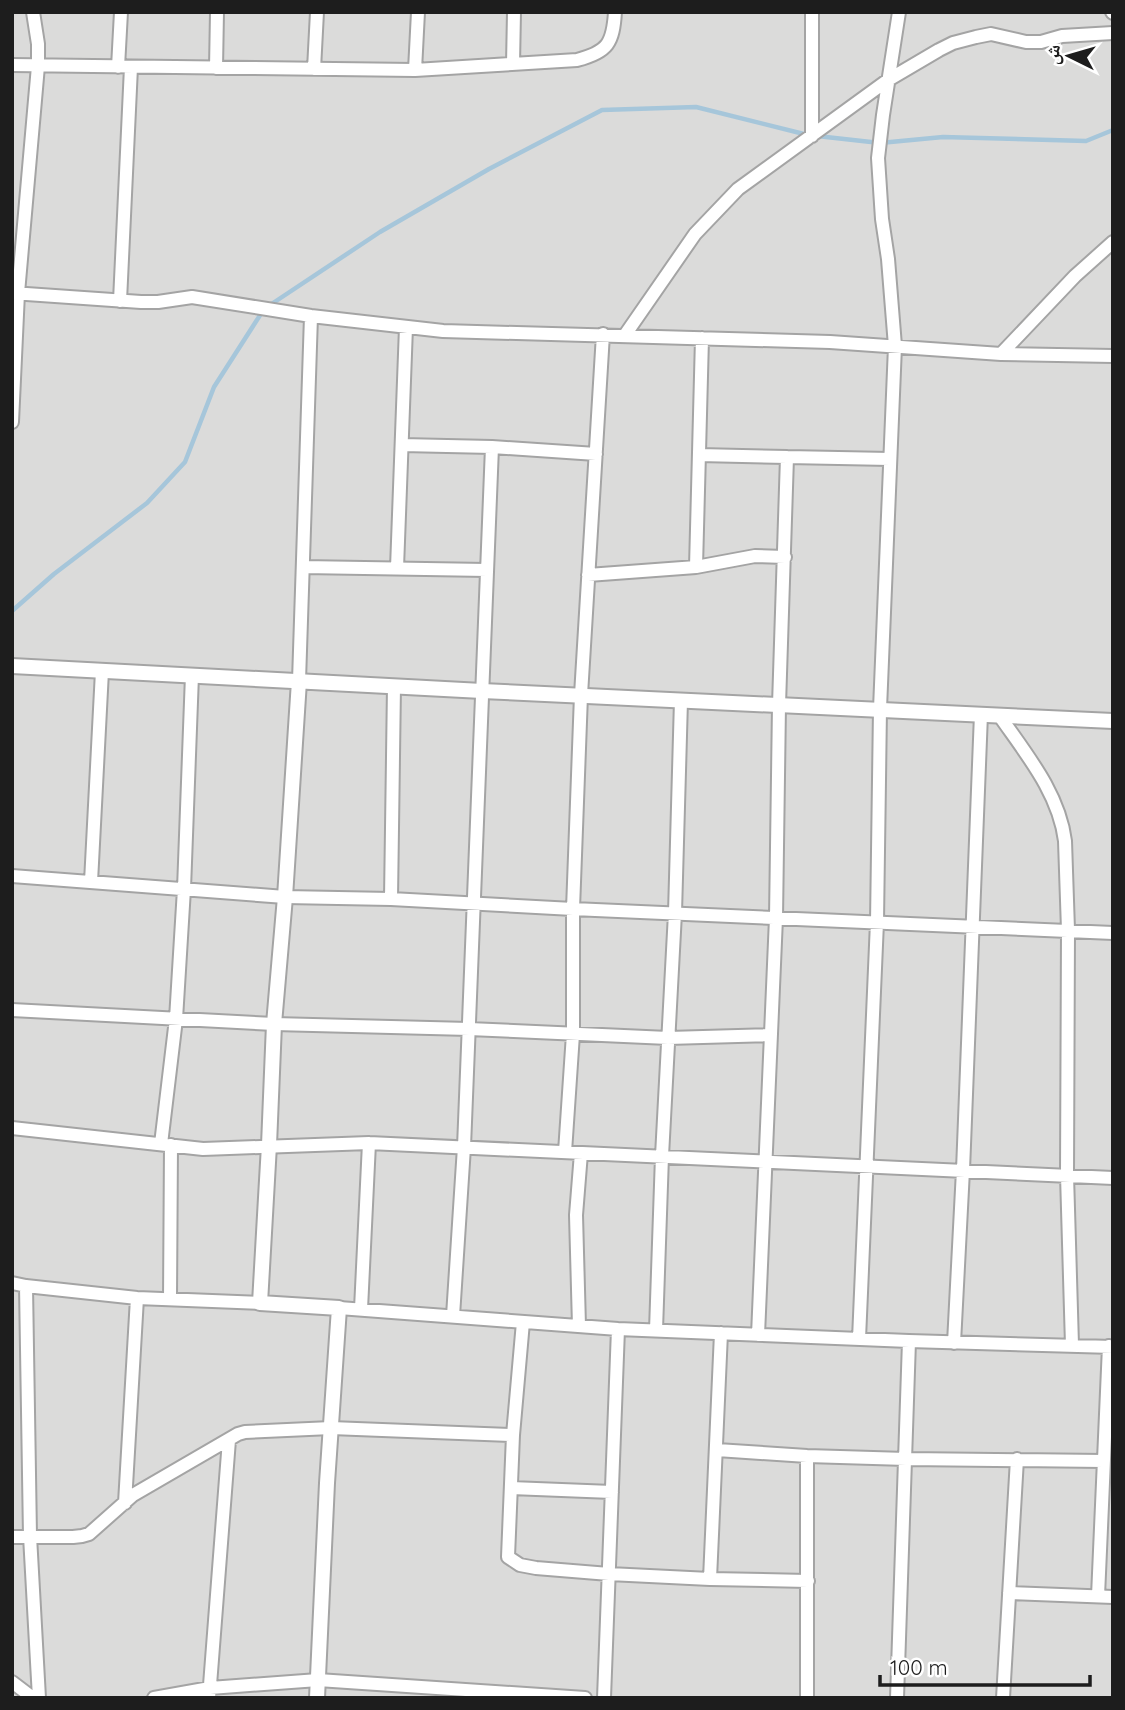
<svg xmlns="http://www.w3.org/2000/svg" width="1125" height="1710" viewBox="0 0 1125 1710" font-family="Quicksand,'Noto Naskh Arabic',sans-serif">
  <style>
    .residential { fill: #dbdbda }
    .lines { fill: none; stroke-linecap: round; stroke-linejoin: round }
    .stream { stroke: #a6c6da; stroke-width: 4.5 }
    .minor-casing { stroke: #a4a4a4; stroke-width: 16 }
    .tertiary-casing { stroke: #a4a4a4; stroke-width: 18 }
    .minor { stroke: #fff; stroke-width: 12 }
    .tertiary { stroke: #fff; stroke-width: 14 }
  </style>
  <rect width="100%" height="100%" fill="#eeece4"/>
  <path class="residential" d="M12,12H1113V1698H12Z"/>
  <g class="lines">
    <path class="stream" d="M817,136L880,143L943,137L1086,141L1113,130
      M12,611L54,574L147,503L185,462L214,387L264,309L380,232L489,169L602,110L696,107L808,135"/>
    <defs>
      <path id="minor" d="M812,12V136
        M1112,12L1113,13
        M513,64L514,12
        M12,65L415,70L577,60C608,52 613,43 615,12
        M118,67L121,12
        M216,68L217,12
        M314,69L317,12
        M415,70L418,12
        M12,293L141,302H158L192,297L311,316L443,331L830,342L1001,354L1113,356
        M120,301L131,67
        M625,335L695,234L738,189L888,80L939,50L953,43L976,37L991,34L1026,42H1041L1062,36L1113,33
        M1001,354L1075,276L1113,242
        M12,422L18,293L38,66V44L33,12
        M402,445L492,447L596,454
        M699,455L787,457
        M303,567L487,570
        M696,567L702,338
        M397,568L406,327
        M588,575L696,567L755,556L785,557
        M299,681L311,316
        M999,715C1026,754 1059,793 1065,841L1068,930L1067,1175L1072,1345
        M12,876L285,897L391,899L573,909L1113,933
        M91,882L102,671
        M391,899L394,686
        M12,1010L274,1024L469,1029L668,1038L771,1035
        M12,1128L203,1149L369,1143L1113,1178
        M161,1144L176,1019L184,889L192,675
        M565,1152L573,1034V909L581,695L603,334
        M12,1283L26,1286L137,1298L260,1303
        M26,1286L30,1536L39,1698
        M170,1299L171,1145
        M339,1308L618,1329L909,1341L1113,1347
        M361,1309L369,1143
        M453,1316L464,1147L492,447
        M523,1322L513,1435L508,1557L520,1565L536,1568L609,1574L710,1579L808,1581
        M579,1326L576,1215L581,1153
        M656,1330L662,1156L675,913L681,700
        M758,1335L776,918L779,705L787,457L890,459
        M859,1339L877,922L880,709L895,346L888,259L882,219L878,158L883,115L899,12
        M954,1343L963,1170L981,714
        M717,1450L807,1456L906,1459L1104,1461
        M807,1456V1698
        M511,1488L612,1492
        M125,1503L137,1298
        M12,1537H73L82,1536L89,1534L133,1495L238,1434L245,1432L331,1428L513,1435
        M710,1579L721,1333
        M1009,1593L1113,1597
        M1098,1596L1109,1346
        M12,1682L33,1698
        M154,1698L210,1688L318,1680L585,1698
        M209,1698L229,1440
        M604,1698L618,1329
        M897,1698L909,1341
        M1003,1698L1017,1459"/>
      <path id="tertiary" d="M12,666L482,691L1113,721
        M299,681L285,897L274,1024L269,1145L260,1303L339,1308L327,1483L317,1698"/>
    </defs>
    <use href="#minor" class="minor-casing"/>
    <use href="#tertiary" class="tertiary-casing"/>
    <use href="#minor" class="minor"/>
    <use href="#tertiary" class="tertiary"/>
  </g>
  <rect width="1125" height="1710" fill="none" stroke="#1d1d1d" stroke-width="28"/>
  <g transform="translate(1069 56) rotate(275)" stroke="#ffffff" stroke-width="5" paint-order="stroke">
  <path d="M0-5L12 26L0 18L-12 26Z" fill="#1d1d1d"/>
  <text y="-10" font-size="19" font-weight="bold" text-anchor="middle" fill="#1d1d1d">ش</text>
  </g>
  <path d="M880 1675v10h210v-10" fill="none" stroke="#1d1d1d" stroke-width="3.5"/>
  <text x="890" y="1675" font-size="21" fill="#1d1d1d" stroke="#ffffff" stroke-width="5" paint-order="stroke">100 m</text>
</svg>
